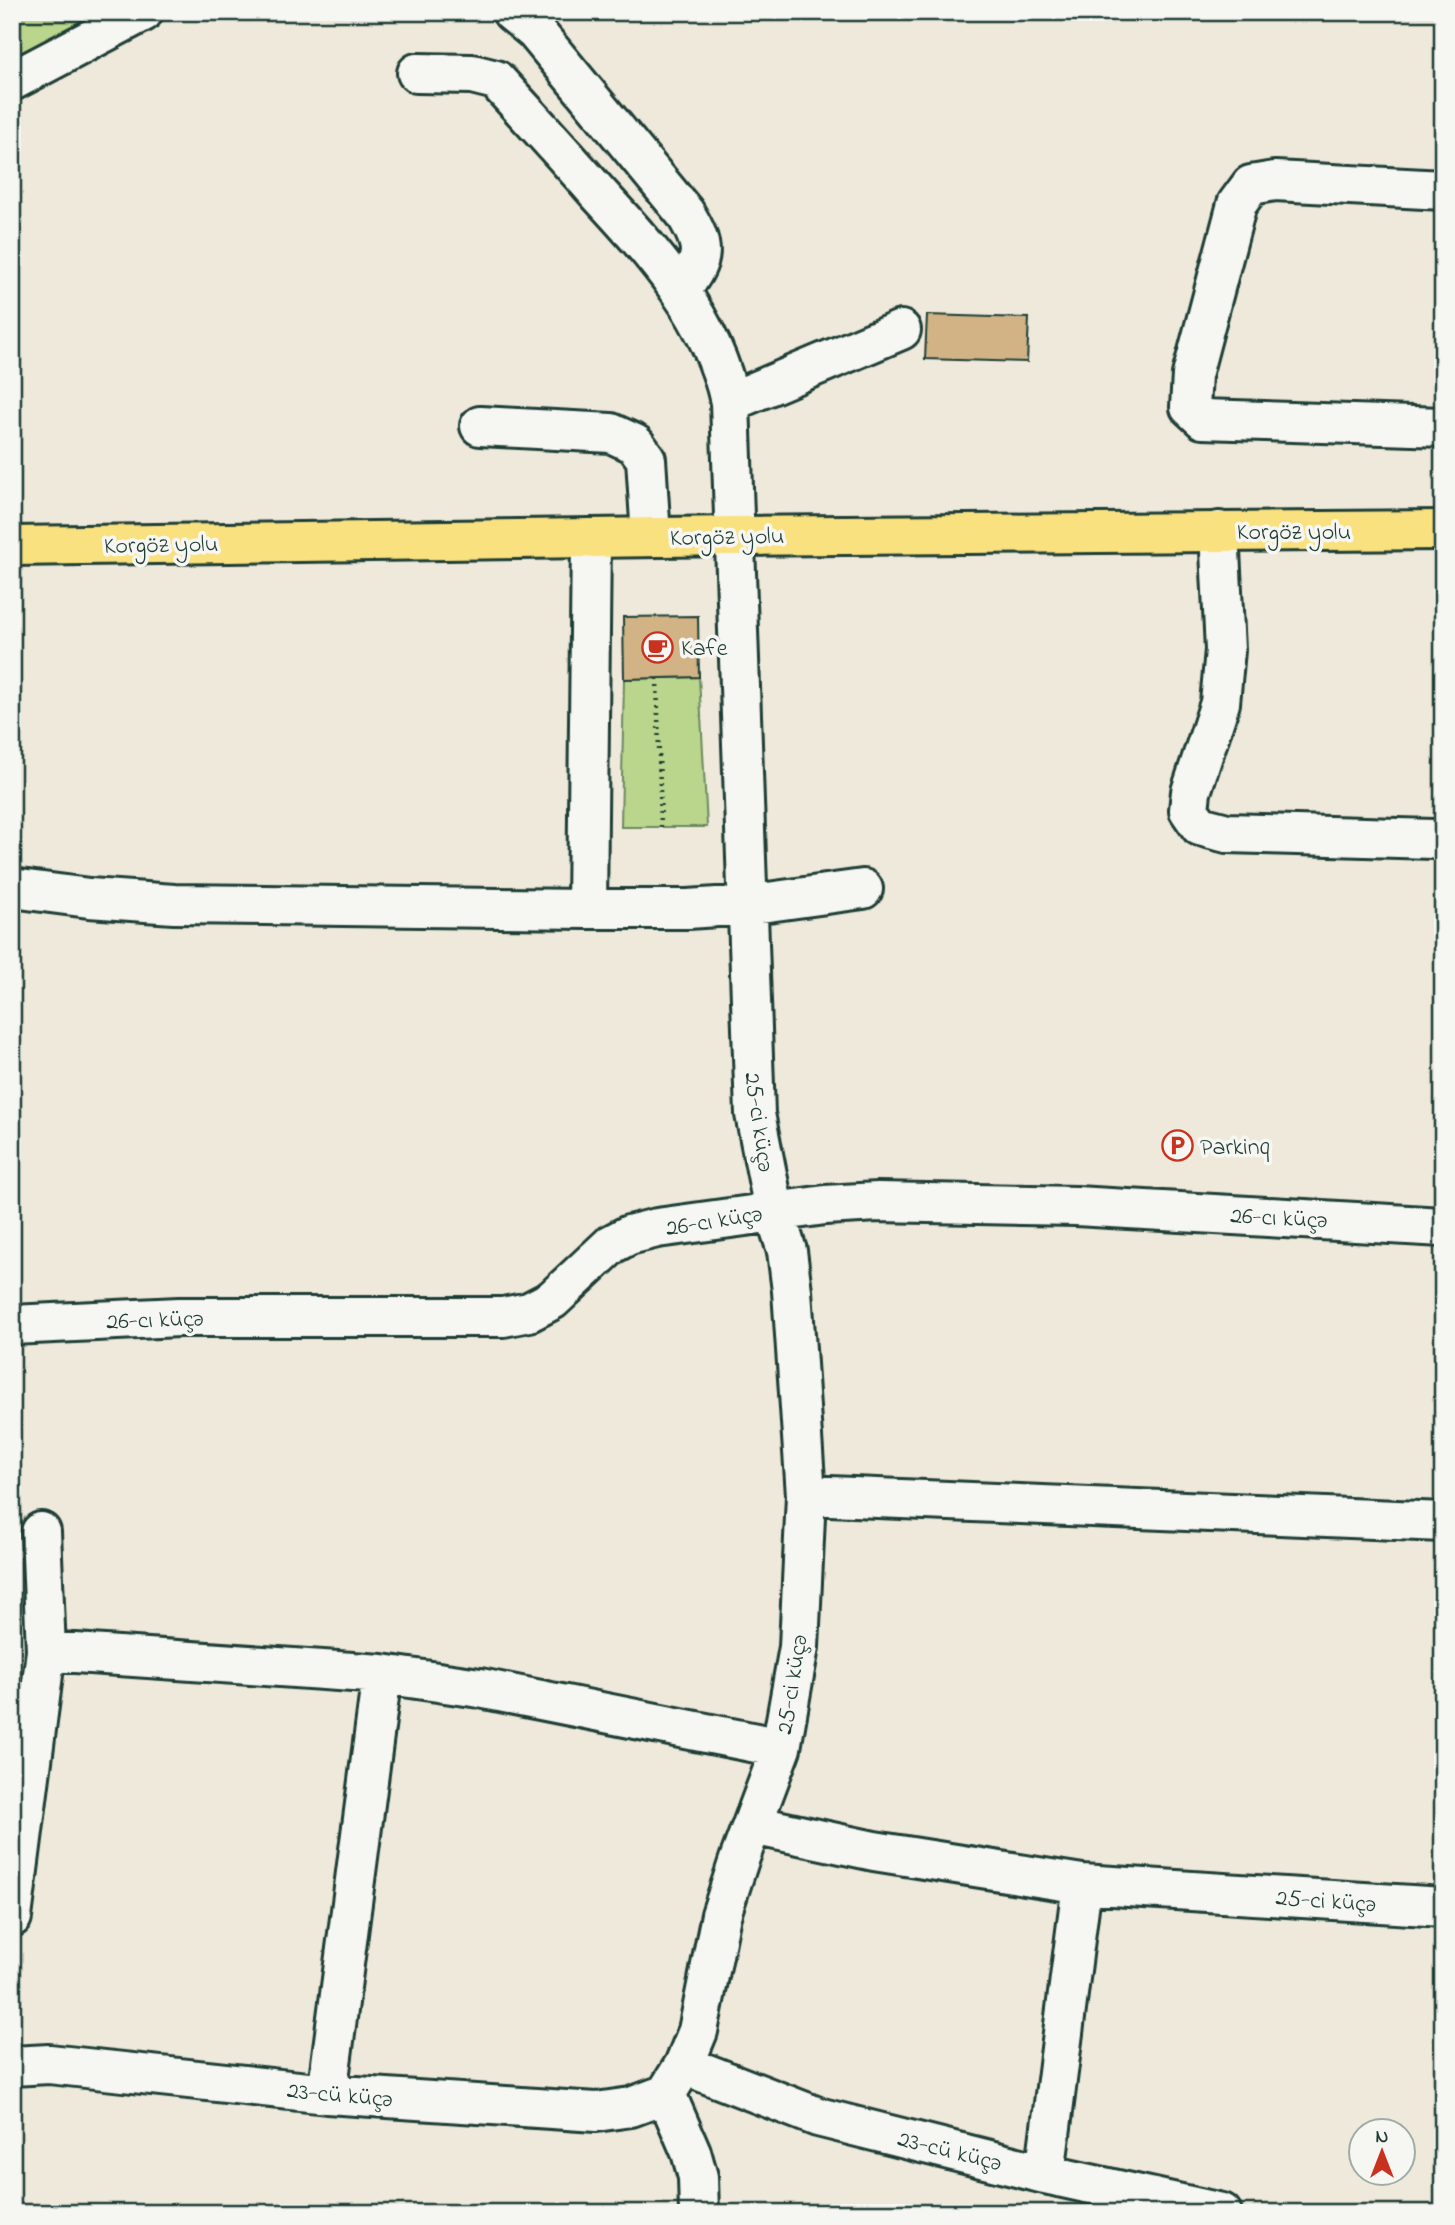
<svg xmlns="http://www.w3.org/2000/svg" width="1455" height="2225" viewBox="0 0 1455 2225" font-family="'Indie Flower',sans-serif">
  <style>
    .green { fill: #bad58c; stroke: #6c8960; stroke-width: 2 }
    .building { fill: #d1b385; stroke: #1f3d34; stroke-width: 2 }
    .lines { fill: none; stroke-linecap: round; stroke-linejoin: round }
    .minor-casing { stroke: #1f3d34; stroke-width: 44 }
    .major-casing { stroke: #1f3d34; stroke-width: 44 }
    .path { stroke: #1f3d34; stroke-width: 4.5; stroke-dasharray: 2 5; stroke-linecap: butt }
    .minor { stroke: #f6f6f2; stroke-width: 38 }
    .major { stroke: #fae180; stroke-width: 38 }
    .labels { text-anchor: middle; stroke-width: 7; stroke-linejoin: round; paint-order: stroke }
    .street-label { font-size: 24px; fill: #1f3d34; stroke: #f6f6f2 }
    .poi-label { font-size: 24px; fill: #1f3d34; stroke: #f6f6f2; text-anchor: start }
  </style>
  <rect width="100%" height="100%" fill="#efe9dc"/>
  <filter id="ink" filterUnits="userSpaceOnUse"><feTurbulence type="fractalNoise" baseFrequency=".0143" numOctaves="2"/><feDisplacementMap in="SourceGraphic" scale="14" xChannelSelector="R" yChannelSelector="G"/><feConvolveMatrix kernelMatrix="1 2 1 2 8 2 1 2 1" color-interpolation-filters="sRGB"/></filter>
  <g filter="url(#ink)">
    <path class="green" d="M12,12H116L12,63Z
      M699,677L707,827H621L624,679Z"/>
    <path class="building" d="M927,315L1029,318L1027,362L925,359Z
      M698,616L699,677L624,679L623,617Z"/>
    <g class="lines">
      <defs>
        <path id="minor" d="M512,12L535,31L685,213C706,248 705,258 681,290
          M417,73L472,74L496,80C530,117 564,154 597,192C654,254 712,317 730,402L755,1114L774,1210L787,1251L792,1291L806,1495L799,1647L781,1748L739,1860L721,1915L698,2031L684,2065L666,2094
          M12,81L143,12
          M1443,190L1275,181L1251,185L1237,204L1192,375L1190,407L1203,419L1443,427
          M730,402L901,330
          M480,426L611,433L635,444L646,459L651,537
          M1219,531L1225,650L1220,703L1191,792L1189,810L1200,826L1227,833L1433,839
          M12,888L89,898L174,904L587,909H688L746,905L863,889
          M587,909L591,538
          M12,1325L179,1317H503L529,1312L552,1300L612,1244L629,1235L657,1228L825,1205L878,1202L1076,1206L1443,1227
          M806,1495L1443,1522
          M46,1651L382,1674L480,1688L781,1748
          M753,1825L874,1851L1082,1884L1443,1907
          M12,1917L46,1651L41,1532
          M684,2065L818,2117L1045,2174L1222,2213
          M12,2066L49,2064L327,2094L596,2112L631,2107L666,2094
          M327,2094L382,1674
          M666,2094L691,2152L698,2177L699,2213
          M1045,2174L1082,1884"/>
        <path id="major" d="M12,546L733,536L1443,530"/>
      </defs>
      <use href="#minor" class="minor-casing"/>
      <use href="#major" class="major-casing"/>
      <path class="path" d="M657,678L661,827"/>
      <use href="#minor" class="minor"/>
      <use href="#major" class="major"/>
    </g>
  </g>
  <defs>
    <symbol id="cafe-ring" viewBox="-11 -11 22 22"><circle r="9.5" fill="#f6f6f2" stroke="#c8321e" stroke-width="1.5"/><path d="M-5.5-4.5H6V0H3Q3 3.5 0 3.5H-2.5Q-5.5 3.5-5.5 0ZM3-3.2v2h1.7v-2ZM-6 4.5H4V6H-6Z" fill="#c8321e"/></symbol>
    <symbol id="parking-ring" viewBox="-11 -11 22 22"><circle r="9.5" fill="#f6f6f2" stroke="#c8321e" stroke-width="1.5"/><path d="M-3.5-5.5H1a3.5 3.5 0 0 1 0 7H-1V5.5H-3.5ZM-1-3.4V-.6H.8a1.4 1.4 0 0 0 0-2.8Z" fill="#c8321e"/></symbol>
  </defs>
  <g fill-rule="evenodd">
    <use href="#cafe-ring" x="640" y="630" width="35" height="35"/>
    <use href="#parking-ring" x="1160" y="1128" width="35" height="35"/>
  </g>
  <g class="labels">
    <g class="street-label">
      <text x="1294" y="539">Korgöz yolu</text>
      <text transform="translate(727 536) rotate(-1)" y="8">Korgöz yolu</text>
      <text transform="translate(161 544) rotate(-1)" y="8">Korgöz yolu</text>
      <text transform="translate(760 1122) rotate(82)" y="8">25-ci küçə</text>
      <text transform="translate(1279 1217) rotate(3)" y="8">26-cı küçə</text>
      <text transform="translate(714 1220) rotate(-9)" y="8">26-cı küçə</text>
      <text transform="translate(155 1319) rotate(-2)" y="8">26-cı küçə</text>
      <text transform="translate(791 1684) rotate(-81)" y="8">25-ci küçə</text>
      <text transform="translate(1326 1900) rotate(4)" y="8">25-ci küçə</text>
      <text transform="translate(340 2094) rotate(5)" y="8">23-cü küçə</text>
      <text transform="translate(950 2150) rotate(14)" y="8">23-cü küçə</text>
    </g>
    <g class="poi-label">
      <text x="681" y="655">Kafe</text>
      <text x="1200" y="1154">Parkinq</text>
    </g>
  </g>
  <rect width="1455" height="2225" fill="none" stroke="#f6f6f2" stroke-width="42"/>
  <rect x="21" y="21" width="1413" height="2183" fill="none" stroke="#1f3d34" stroke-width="2.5" filter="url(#ink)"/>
  <g transform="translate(1382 2152)"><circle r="33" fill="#f6f6f2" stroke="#a0aca6" stroke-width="2"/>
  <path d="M0-5L12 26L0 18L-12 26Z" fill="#c8321e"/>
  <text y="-10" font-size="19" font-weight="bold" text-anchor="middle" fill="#1f3d34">N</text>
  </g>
</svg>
